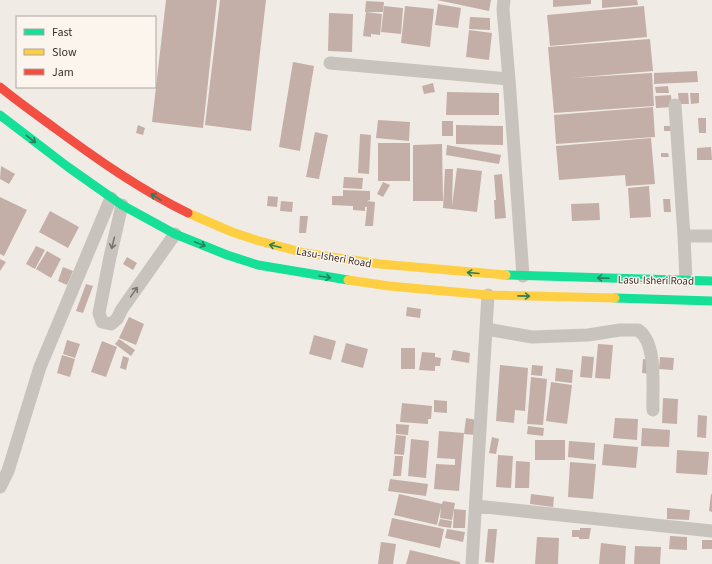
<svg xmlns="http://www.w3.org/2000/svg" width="712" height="564" viewBox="0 0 712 564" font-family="'Source Sans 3',sans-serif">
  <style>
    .building { fill: #c3afa7 }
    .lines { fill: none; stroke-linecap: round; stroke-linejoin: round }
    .street { stroke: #c9c3be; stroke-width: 13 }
    .fast { stroke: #16e098; stroke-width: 9 }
    .slow { stroke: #ffcf43; stroke-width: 9 }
    .jam { stroke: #f24e42; stroke-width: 9 }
    .oneway { stroke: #2a7f5c }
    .oneway2 { stroke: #7b726d }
    .labels { text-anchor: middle; stroke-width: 3; stroke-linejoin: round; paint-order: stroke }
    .street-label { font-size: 11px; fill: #3b302b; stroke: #fbf5ee }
  </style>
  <rect width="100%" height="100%" fill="#f0ebe5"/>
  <path class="building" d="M166,0H217L203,128L152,122Z
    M220,0H266L251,131L205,125Z
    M437,0H491L489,11Z
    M553,0H591V4L553,7Z
    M602,0H637L638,5L602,8Z
    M366,1L384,2L383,12H365Z
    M438,4L461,8L458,28L435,25Z
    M384,6L403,8L401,34L381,32Z
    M405,6L434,9L430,47L401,43Z
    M644,6L647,37L550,46L547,15Z
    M366,12L382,14L380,35L371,34V37L363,36Z
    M329,13L353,14L352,52L328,51Z
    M470,17L490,18V30L469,29Z
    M469,30L492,33L489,60L466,57Z
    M650,39L653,71L571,78L652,73L654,106L554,113L548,47Z
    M293,62L314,66L300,151L279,147Z
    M697,71L698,82L654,84V73Z
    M433,83L435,92L424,94L422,86Z
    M668,86L669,93H656L655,87Z
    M447,92L499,93V115H446Z
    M678,93H688L689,104H679Z
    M690,93H699V103L691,104Z
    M671,95L672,107L656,108L655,96Z
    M653,107L655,137L556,144L554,115Z
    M698,118H706V133H699Z
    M378,120L410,122L409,141L376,138Z
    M442,121H453V136H442Z
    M138,125L145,128L143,135L136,133Z
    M456,125L503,126V145L456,144Z
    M664,126H672V131H664Z
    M315,132L328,135L319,179L306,177Z
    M360,134L371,135L369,174L358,173Z
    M651,138L655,184L626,186L625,175L559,180L556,146Z
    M378,143H410V181H378Z
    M442,144L443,201H413V145Z
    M447,145L501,155L499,164L446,155Z
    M711,147L712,160H697V148Z
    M661,153H668L669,157H661Z
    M1,166L15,174L9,184L0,179Z
    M457,168L482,171L477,212L443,208L445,169H453L452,206Z
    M502,174L506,218L495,219L494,200H496L494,175Z
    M344,177L363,178L362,189L343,188Z
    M383,182L390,185L383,197L377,194Z
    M649,186L651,217L630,218L628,188Z
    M343,190L370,191V200L367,201L375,202L373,226H365L367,207H365V211L353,210V206L332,205V196H343Z
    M268,196L278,197L277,207L267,206Z
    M0,197L27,210L4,256L0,254Z
    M663,199H670L671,212H664Z
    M281,201L293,202L292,212L280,211Z
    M599,203L600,220L572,221L571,204Z
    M50,211L79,227L68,248L39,232Z
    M300,216H308L306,233H299Z
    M36,246L45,250L35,269L26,264Z
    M47,251L61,259L51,278L36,269Z
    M127,257L137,263L133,270L123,264Z
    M0,259L6,262L0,271Z
    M63,267L73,271L67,285L58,281Z
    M86,284L93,286L83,313L76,311Z
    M407,307L421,309L420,318L406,316Z
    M129,317L144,324L136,345L119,338Z
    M314,335L336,341L331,360L309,354Z
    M119,339L135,350L131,356L115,344Z
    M67,340L80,344L75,358L63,354Z
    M102,341L117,347L106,377L91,372Z
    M346,343L368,349L363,368L341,362Z
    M598,344L613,345L610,379L595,378Z
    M401,348H415V369H401Z
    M453,350L470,353L469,363L451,360Z
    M422,352L435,353V357L441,358L440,366H435V371L419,370Z
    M62,355L75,359L70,377L57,373Z
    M123,356L129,358L126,370L120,368Z
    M582,356L594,357L592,378L580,377Z
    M660,357L674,358L673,370L659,369Z
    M643,359L651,360L650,374L642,373Z
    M500,365L528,368L525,411L515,410L514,423L496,421Z
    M532,365L543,366L542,376L531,375Z
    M556,368L573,370L572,383L555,381Z
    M531,377L547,379L543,425L527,424Z
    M551,382L572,385L567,424L546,421Z
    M663,398L678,399L677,424L662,423Z
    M434,400L447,401V413L434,412Z
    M402,403L432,406L431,419H428V424L400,422Z
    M698,415L707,416L706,438L697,437Z
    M466,418L477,420L475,435L464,434Z
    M615,418L638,419L637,440L613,438Z
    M396,424L409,425L408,435L396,434Z
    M528,426L544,428L543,436L527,434Z
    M642,428L670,430L669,447L641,446Z
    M439,431L464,433L459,491L434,489L436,464L455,465V459L437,458Z
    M396,435L406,436L404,455L394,454Z
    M492,437L499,439L496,454L489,453Z
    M411,439L429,441L426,478L408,476Z
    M535,440H565V460H535Z
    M569,441L595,443L594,460L568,457Z
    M604,444L638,447L636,468L602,465Z
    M677,450L709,452L707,475L676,473Z
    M498,455L513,456L511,488L496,487Z
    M395,456H403L401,476H393Z
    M516,461L530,462L529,488H515Z
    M570,462L596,464L593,499L568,497Z
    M390,479L428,484L426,496L388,491Z
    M399,494L442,504L443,501L455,503L452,520L440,518L441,507L437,525L394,515Z
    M531,494L554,497L553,507L530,504Z
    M711,494H712V512L709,511Z
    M667,508L690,510L689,520L667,519Z
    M454,509L466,510L465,528H453Z
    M392,518L444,529L440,548L388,536Z
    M440,519L452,521L451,528L438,526Z
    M580,528H591L589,539H579V537H572V530H580Z
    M447,529L465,532L463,542L445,538Z
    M488,529H497L494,563L485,562Z
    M670,536L687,537V550L669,549Z
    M537,537L559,538L558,564H535Z
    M702,540H712V549H702Z
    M381,542L396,544L393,564H378Z
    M601,543L626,546L625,564H599Z
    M635,546L661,547L660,564H634Z
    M410,550L460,562V564H406Z"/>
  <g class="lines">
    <path class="street" d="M504,0L503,9L509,79L523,276
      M330,63L509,79
      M675,105L684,236
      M122,205L110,257L99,313L102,322L111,324L117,319L122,309L175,234
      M686,280L684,236H712
      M486,329L532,337L588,335L620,330H638C658,343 652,389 653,410
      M0,487L8,471L40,367L111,198
      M476,506L712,531
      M472,564L488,295"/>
    <path class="fast" d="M0,115L68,167L122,205L175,234L227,255L258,265L348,280
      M506,275L712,281
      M615,298L712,301"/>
    <path class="slow" d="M188,213L232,232L256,240L305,253L380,264L506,275
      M348,280L389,286L488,295L615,298"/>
    <path class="jam" d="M0,87C18,102 37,115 56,129C98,160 141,190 188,213"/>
  </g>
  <defs><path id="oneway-shaft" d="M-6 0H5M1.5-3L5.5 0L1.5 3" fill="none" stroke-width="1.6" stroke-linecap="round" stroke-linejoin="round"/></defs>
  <g class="oneway">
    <use href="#oneway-shaft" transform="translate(31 139) rotate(38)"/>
    <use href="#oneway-shaft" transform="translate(156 197) rotate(-149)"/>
    <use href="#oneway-shaft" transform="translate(200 244) rotate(22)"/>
    <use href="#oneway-shaft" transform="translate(275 246) rotate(-166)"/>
    <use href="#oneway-shaft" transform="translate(473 273) rotate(-175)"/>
    <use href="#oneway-shaft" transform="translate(325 277) rotate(9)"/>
    <use href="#oneway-shaft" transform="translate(603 278) rotate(-178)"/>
    <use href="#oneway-shaft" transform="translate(524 296) rotate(1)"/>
  </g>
  <g class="oneway2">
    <use href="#oneway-shaft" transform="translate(113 243) rotate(104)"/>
    <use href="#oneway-shaft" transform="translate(134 292) rotate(-55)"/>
  </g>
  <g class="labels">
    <g class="street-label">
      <text transform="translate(334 257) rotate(10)" y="4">Lasu-Isheri Road</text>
      <text transform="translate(656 280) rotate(1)" y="4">Lasu-Isheri Road</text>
    </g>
  </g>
  <rect x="16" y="16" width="140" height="72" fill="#fbf5ee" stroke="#aea6a0"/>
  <rect x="24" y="29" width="20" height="6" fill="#16e098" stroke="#aea6a0"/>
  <text x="52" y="36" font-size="12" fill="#3b302b">Fast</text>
  <rect x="24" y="49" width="20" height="6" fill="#ffcf43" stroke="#aea6a0"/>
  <text x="52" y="56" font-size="12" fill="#3b302b">Slow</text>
  <rect x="24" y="69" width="20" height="6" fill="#f24e42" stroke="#aea6a0"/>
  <text x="52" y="76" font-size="12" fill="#3b302b">Jam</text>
</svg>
